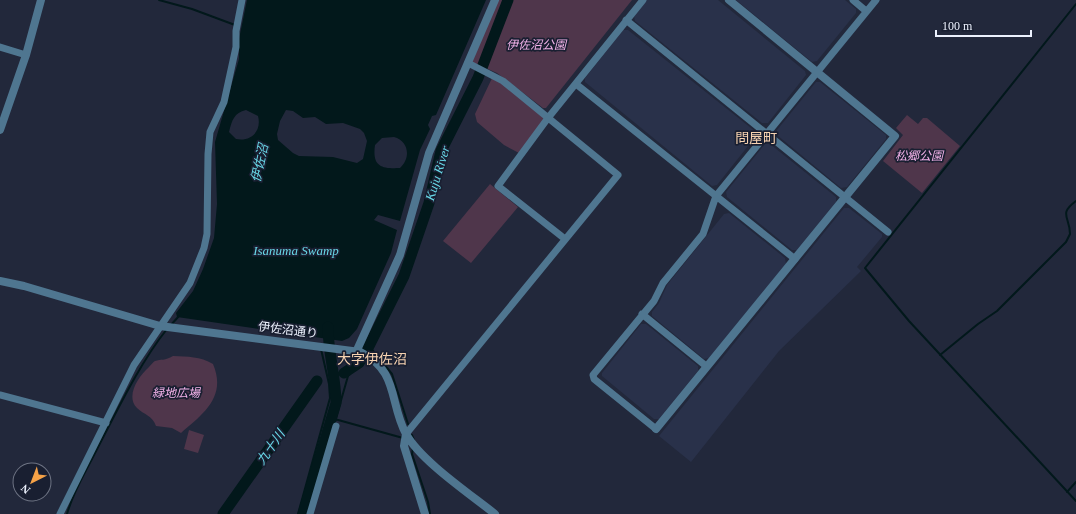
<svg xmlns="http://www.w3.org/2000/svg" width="1076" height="514" viewBox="0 0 1076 514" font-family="'Times New Roman','Noto Sans JP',serif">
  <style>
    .built { fill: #29314a }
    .green { fill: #4f364b }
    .water { fill: #02181b; fill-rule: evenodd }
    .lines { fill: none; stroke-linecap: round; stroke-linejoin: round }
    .stream { stroke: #02181b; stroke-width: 2 }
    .river { stroke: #02181b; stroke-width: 11 }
    .minor { stroke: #4f7690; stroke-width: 7 }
    .tertiary { stroke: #4f7690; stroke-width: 8 }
    .labels { text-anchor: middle; stroke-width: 3.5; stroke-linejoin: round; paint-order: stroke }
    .park-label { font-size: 12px; font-style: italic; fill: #f3b2e9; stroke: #191f31 }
    .street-label { font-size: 12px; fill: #ecf1fd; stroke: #191f31 }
    .water-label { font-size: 13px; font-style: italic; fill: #68d7e7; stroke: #191f31 }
    .quarter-label { font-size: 14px; fill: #f7d3b1; stroke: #191f31 }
  </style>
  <rect width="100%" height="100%" fill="#22283b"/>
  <path class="built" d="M647,0H718L805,71L806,75L768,123H762L635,21L634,16Z
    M736,0H845L856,9V13L817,61L812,62Z
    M623,30H628L756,132V136L717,185L712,186L585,82V78Z
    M816,82H820L886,135V139L847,187L841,188L777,135V130Z
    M765,144H770L836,197V202L797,250H792L727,197L726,192Z
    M844,208H849L882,234V237L857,267L861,271L779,351L691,462L659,436Z
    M729,213L785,258L786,264L709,358L704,359L652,316V312L659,303L667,285L724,214Z
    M641,324H646L698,366V371L659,419H654L602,376V373Z"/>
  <path class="green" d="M498,0H632L546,108H543L497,73L472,62Z
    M493,76L543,116L544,121L519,153L504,145L477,122L475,114Z
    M907,115L918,124L923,118H927L960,146L922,193L883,161L903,135L896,128Z
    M490,184L518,207L471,263L443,241Z
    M173,356C188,357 200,356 213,364C227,397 203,414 181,433L172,428L156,426C152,415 144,415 137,408C125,396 139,376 148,368C150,366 153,362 155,361C161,359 165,361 173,356Z
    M189,430L204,435L198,453L184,449Z"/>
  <path class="water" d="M247,0H486L436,115L432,116L428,125L430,129L420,150L400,221L378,215L374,220L397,230L391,253L357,329L349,338L342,341L177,317L176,313L193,291L203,269L214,238L217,204L215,142L239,59V39ZM246,110L258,116C262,131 251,142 236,139L229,132C232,120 234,113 246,110ZM286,110L293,111L303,118L315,117L326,124L343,123L360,129L364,133L367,141L363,159L357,163L333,157L299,156L293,153L278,140L277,134L280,121ZM394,137C409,141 411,158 400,168C381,169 372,166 375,145L382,138Z"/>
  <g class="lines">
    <path class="stream" d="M159,0L192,9L235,25
      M1076,4L865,268L909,321L1076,501
      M170,326L179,316
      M369,346L392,374L408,424
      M940,355L978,324L997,311L1066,242L1070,234C1070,217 1058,214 1076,201
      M331,418L403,438
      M334,425L348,376L359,363
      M412,435L414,440
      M413,448L412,454L428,502L430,514
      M1067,492L1076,482
      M67,514C73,492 85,473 95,453C116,413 139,364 167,329
      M298,514L330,398L329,384L321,349"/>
    <path class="river" d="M344,373L359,363L369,346L404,276L429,203L441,151L478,78L508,0
      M223,514L317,381
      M303,514L336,403C336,377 328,353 328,327"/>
    <path class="minor" d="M853,0L866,11
      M626,20L888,232
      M0,47L26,55
      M576,84L795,259
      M565,239L498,186L548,118L643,0
      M642,314L706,366
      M0,395L106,423
      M656,429L594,379L593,375L654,301L663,283L703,234L716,196L876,0
      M406,434L618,175L503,81L468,63
      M60,514L134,365L190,283L204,248L207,234L208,154L210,132L224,102L236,47V31L242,0
      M310,514L336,426"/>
    <path class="tertiary" d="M0,130L26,55L41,0
      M0,281L24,286L160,326L360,352C399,370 389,403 406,434C421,461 470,494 495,514
      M357,350L400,255L429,153L495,0
      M656,429L895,136L729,0
      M406,434L404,446L425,514"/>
  </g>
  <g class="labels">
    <g class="park-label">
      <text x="536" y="49">伊佐沼公園</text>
      <text x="919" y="160">松郷公園</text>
      <text x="176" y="397">緑地広場</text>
    </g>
    <g class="street-label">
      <text transform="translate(288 330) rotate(7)" y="4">伊佐沼通り</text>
    </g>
    <g class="water-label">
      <text transform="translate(259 163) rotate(-78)" y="5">伊佐沼</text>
      <text transform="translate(437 173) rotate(-73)" y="5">Kuju River</text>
      <text x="296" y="255">Isanuma Swamp</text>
      <text transform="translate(270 447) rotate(-55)" y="5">九十川</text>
    </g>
    <g class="quarter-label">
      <text x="756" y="143">問屋町</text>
      <text x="372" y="364">大字伊佐沼</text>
    </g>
  </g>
  <g transform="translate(32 482) rotate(222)"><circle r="19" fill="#191f31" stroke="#6d7383"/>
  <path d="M0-3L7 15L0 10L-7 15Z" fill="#f6a247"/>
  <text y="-6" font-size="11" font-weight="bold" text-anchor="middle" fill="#ecf1fd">N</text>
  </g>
  <path d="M936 30v6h95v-6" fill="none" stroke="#ecf1fd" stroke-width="2"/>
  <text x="942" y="30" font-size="12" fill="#ecf1fd" stroke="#191f31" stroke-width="3" paint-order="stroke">100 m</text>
</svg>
